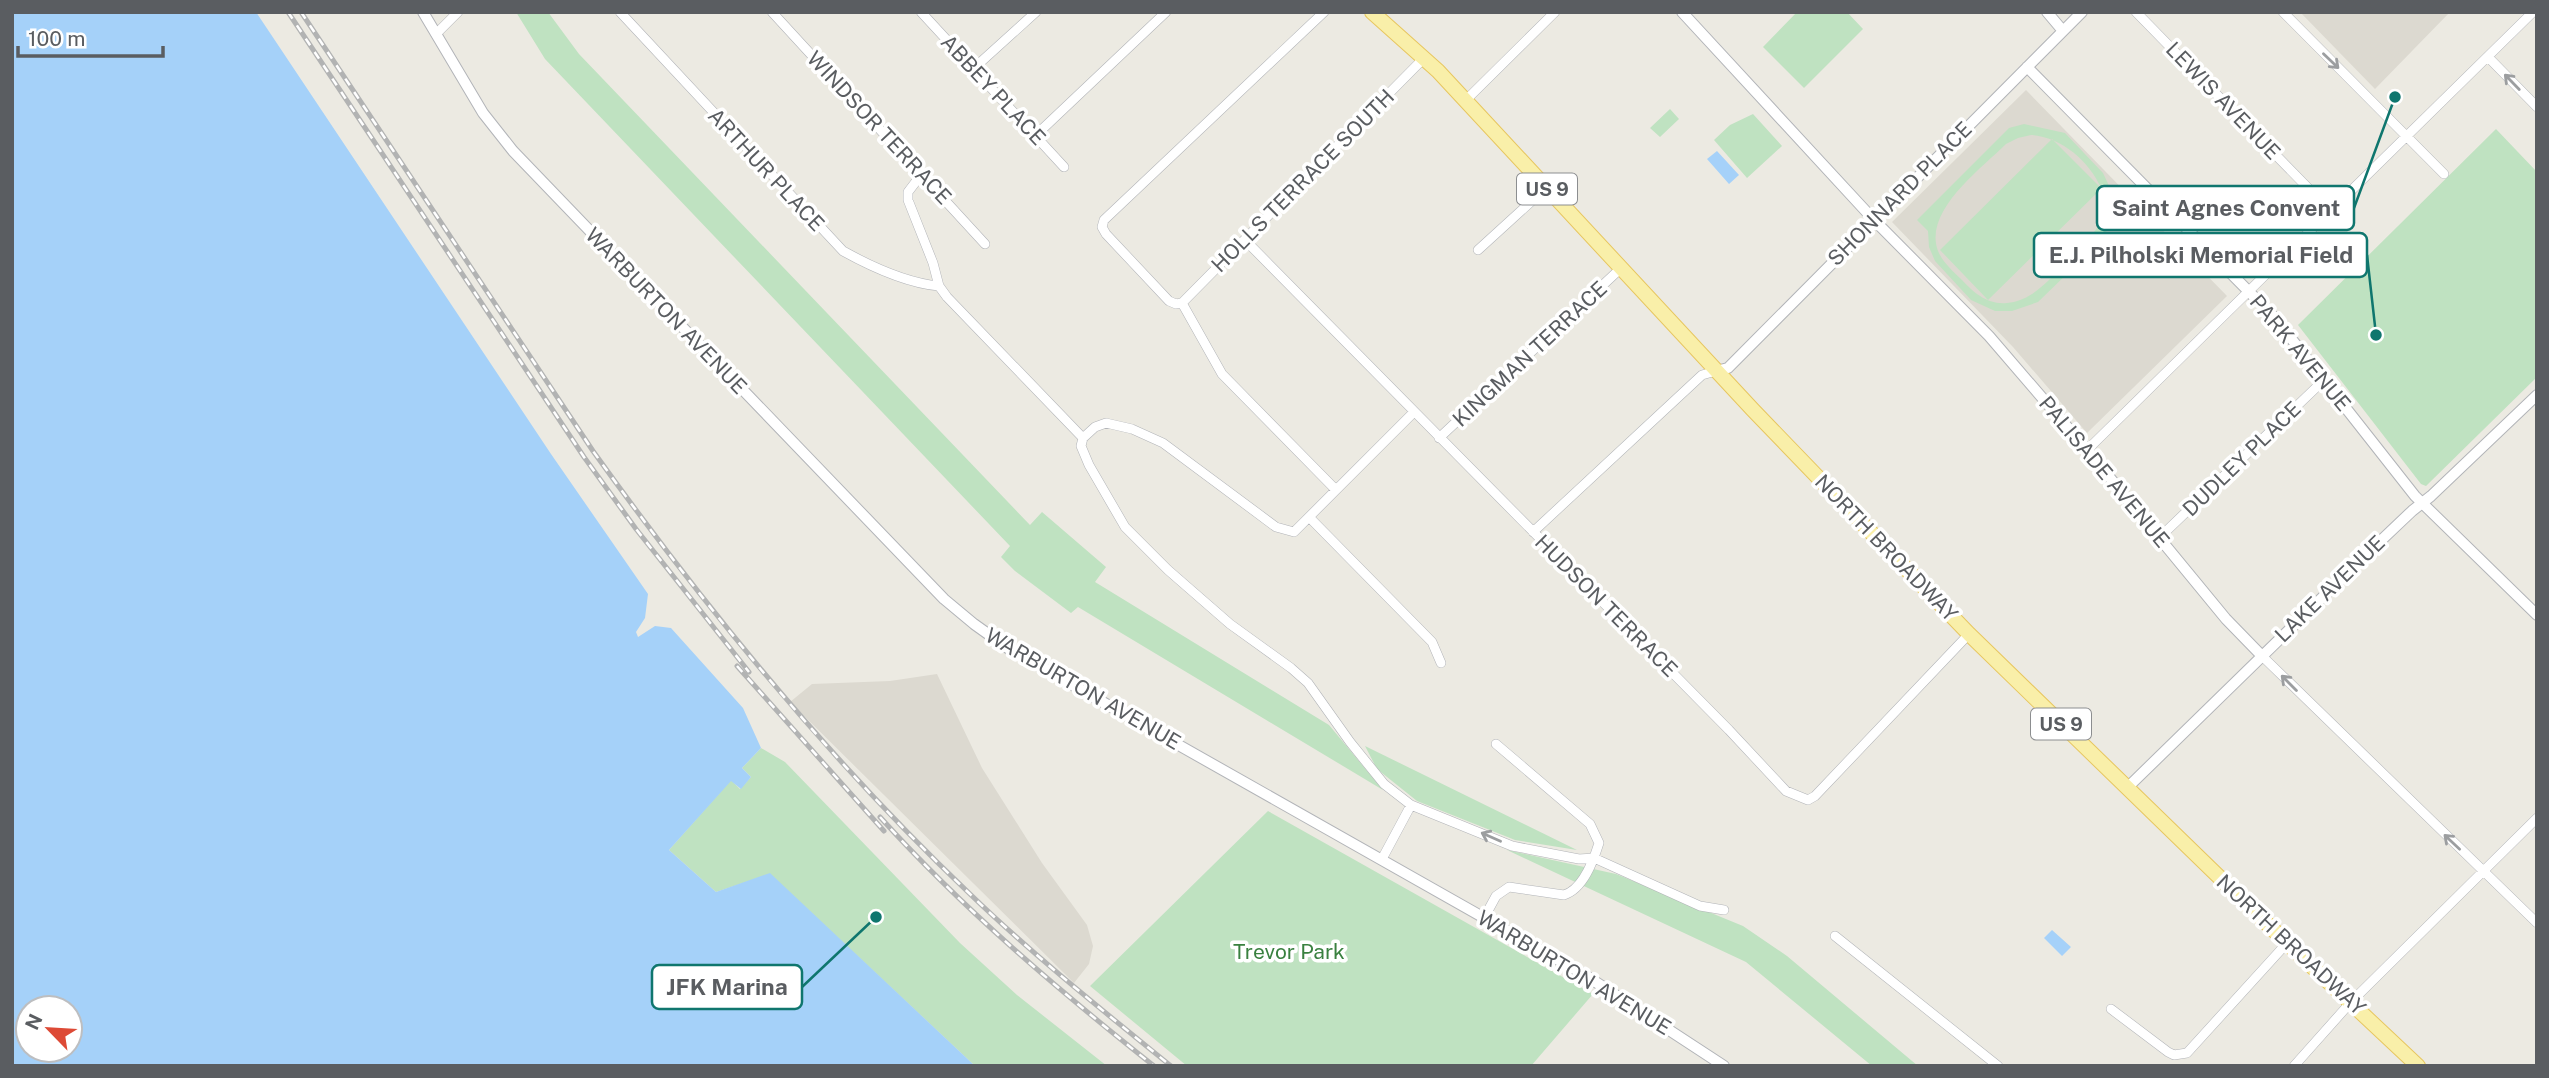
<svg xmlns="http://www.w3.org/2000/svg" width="2549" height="1078" viewBox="0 0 2549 1078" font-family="'Public Sans',sans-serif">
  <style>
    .education { fill: #dcd9d0 }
    .green { fill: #bfe2c1; fill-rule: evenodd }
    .water { fill: #a5d1f9; fill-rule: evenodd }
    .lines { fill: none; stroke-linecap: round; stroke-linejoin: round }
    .minor-casing { stroke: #b2b4b8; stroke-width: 10 }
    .tertiary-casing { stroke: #b2b4b8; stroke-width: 12 }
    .primary-casing { stroke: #e7c65f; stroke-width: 16 }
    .minor { stroke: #fff; stroke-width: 9 }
    .tertiary { stroke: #fff; stroke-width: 10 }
    .primary { stroke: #f9efa9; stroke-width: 14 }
    .rail-casing { stroke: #b2b3b3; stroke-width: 5 }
    .rail { stroke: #fff; stroke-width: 2.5; stroke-dasharray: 8; stroke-linecap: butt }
    .oneway { stroke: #9c9ea0 }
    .labels { text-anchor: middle; stroke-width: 7; stroke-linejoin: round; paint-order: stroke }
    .shield { fill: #fff; stroke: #8c8e90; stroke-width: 2 }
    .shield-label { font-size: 19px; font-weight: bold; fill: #5a5d61 }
    .street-label { font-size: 21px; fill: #5a5d61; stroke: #fff }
    .park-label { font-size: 21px; fill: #3a8140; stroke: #fff }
    .leader { fill: none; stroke: #0f766e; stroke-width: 2.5 }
    .callout-dot { fill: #0f766e; stroke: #fff; stroke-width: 2.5 }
    .callout { fill: #fff; stroke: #0f766e; stroke-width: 2.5 }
    .callout-label { font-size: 23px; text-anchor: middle; font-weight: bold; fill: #5a5d61 }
  </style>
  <rect width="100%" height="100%" fill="#eceae2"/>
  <path class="education" d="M2300,12H2450L2375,89Z
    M2026,90L2227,296L2087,433L2013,347L1892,222Z
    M937,674L982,768L1042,863L1087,925L1093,946L1089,964L1074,983L790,702L812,684L890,681Z"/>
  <path class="green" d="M516,12H548L579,54L1030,525L1042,512L1106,567L1095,582L1329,725L1383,790L1078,607L1071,613L1015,571L1001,557L1010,546L545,59Z
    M1797,12H1847L1863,29L1804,88L1763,47Z
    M1670,109L1679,119L1660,137L1650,128Z
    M1753,114L1782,146L1747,178L1714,140L1730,125Z
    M2024,124L2065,133L2103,173L2111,190L2112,204L2111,219L2104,238L2038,302L2012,311H1995L1971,300L1935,261L1929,247L1928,231L1917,220L2009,128ZM2031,135C2061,137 2089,161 2101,188L2052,139L1940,250L1988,300L2101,189C2104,198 2106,210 2102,220C2095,235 2047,285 2032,294C2024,299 2017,302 2007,303C1988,305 1974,293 1962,280C1953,271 1943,263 1938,251C1923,211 1981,169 2006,144L2018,138Z
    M2496,129L2537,172V377L2426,486L2421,484L2298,325Z
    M1365,746L1577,850L1515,840L1417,801L1377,769Z
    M761,748L785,762L960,943L1017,995L1107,1066H975L770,874L716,892L669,850L731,780L740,789L751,777L742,768Z
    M1268,811L1593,994L1531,1066H1187L1090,986Z
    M1507,850L1616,874L1743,926L1787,956L1918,1066H1872L1746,962Z"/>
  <path class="water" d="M12,12H256L551,454L648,594L645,618L636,632L638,637L655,626L671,628L743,708L761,748L742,768L751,777L741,789L731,781L669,850L716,892L770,873L975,1066H12ZM28,1008H70V1050H28Z
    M1717,151L1739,175L1729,184L1707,159Z
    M2052,930L2071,947L2062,956L2044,938Z"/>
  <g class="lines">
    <defs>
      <path id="minor" d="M620,12L843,251C872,267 906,283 939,286
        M772,12L985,244
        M921,12L1064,167
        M2136,12L2310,190
        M2283,12L2444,174
        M436,34L458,12
        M2488,57L2537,107
        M973,69L1036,12
        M1465,101L1555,12
        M1035,136L1166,12
        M921,175L908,192V200L933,263L939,286L947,297L1083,438
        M1245,240L1729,730L1786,791L1808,800L1815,796L1969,634
        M1478,250L1546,188
        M1182,303L1176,304L1169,301L1106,234L1102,227L1104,220L1324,12
        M1182,303L1424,58
        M1182,303L1222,374L1336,490
        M1414,412L1294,532L1276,527L1163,443L1132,429L1106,423L1095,427L1083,438L1081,446L1089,465L1125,527L1168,570L1230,624L1291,668L1308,683L1350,742L1384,784L1411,805L1512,846L1579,859L1594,858L1700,906L1724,910
        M1439,438L1620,269
        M2087,450L2533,12
        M1309,517L1432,642L1441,663
        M1533,532L1702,375L1716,371
        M2159,538L2324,380
        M2262,656L2537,923
        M1382,859L1411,805
        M1484,918L1496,896L1509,887L1564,895C1583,889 1593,862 1599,843L1590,824L1496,744
        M1835,936L1998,1066
        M2111,1009L2168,1052L2174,1055L2187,1053L2287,943
        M2294,1066L2351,1002L2537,818"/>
      <path id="tertiary" d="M423,12L483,113L513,151L944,599L974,624L1009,649L1585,975L1724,1066
        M1682,12L1874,220L1989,336L2087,450L2226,619L2262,656
        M2047,12L2063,31
        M2027,67L2275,318L2415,496L2537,615
        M1716,371L1728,368L2082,12
        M2127,788L2372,549L2412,511L2431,496L2537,395"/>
      <path id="primary" d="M1372,12L1438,71L1753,410L1969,634L2287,943L2418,1066"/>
    </defs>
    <use href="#minor" class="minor-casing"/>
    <use href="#tertiary" class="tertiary-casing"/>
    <use href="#primary" class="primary-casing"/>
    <use href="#minor" class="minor"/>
    <use href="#tertiary" class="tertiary"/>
    <use href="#primary" class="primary"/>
    <defs>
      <path id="rail" d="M288,12L584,457L636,529L749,672
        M301,12L593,451C706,609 829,760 970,894C1033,955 1102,1010 1171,1066
        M737,666L884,831
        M880,817C963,909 1057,989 1154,1066"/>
    </defs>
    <use href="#rail" class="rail-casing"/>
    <use href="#rail" class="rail"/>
  </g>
  <defs><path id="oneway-shaft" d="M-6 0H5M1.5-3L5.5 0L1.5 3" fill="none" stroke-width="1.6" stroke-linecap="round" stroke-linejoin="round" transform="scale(1.75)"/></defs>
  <g class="oneway">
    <use href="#oneway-shaft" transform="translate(2331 61) rotate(44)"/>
    <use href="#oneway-shaft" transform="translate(2512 82) rotate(-134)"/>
    <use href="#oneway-shaft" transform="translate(2289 683) rotate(-135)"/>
    <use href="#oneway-shaft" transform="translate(1491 837) rotate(-156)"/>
    <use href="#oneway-shaft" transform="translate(2452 842) rotate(-137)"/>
  </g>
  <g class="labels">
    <g class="shield">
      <rect x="1517" y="173.5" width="60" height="31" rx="5"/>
      <rect x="2031" y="708.5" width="60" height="31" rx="5"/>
    </g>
    <g class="shield-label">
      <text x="1547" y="196">US 9</text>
      <text x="2061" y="731">US 9</text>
    </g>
    <g class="street-label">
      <text transform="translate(993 90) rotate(47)" y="7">ABBEY PLACE</text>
      <text transform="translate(2223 101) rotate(46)" y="7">LEWIS AVENUE</text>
      <text transform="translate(879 128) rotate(47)" y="7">WINDSOR TERRACE</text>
      <text transform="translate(766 170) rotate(47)" y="7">ARTHUR PLACE</text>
      <text transform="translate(1303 181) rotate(-45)" y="7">HOLLS TERRACE SOUTH</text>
      <text transform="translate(1900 194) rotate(-45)" y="7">SHONNARD PLACE</text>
      <text transform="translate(666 311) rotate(46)" y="7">WARBURTON AVENUE</text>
      <text transform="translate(2300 353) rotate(50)" y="7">PARK AVENUE</text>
      <text transform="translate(1530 354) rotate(-43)" y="7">KINGMAN TERRACE</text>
      <text transform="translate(2242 459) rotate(-44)" y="7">DUDLEY PLACE</text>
      <text transform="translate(2104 472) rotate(50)" y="7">PALISADE AVENUE</text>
      <text transform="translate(1886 548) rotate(46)" y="7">NORTH BROADWAY</text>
      <text transform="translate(2330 589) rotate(-44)" y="7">LAKE AVENUE</text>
      <text transform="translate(1606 606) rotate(45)" y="7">HUDSON TERRACE</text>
      <text transform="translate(1083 689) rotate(30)" y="7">WARBURTON AVENUE</text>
      <text transform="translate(2291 945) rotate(43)" y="7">NORTH BROADWAY</text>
      <text transform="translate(1574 973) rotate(31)" y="7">WARBURTON AVENUE</text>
    </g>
    <g class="park-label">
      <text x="1289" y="959">Trevor Park</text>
    </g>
  </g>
  <path class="leader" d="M2395 97L2354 208M2376 335L2367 255M876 917L802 987"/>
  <g class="callout-dot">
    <circle cx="2395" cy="97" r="7"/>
    <circle cx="2376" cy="335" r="7"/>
    <circle cx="876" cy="917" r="7"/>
  </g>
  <g class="callout">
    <rect x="2097" y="186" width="257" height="44" rx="7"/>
    <rect x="2034" y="233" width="333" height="44" rx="7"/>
    <rect x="652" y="965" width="150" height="44" rx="7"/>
  </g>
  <g class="callout-label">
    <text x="2226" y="216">Saint Agnes Convent</text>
    <text x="2201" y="263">E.J. Pilholski Memorial Field</text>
    <text x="727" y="995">JFK Marina</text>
  </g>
  <rect width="2549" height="1078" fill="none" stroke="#5a5d61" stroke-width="28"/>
  <g transform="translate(49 1029) rotate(295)"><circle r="33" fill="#ffffff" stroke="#bdbec0" stroke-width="2"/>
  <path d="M0-5L12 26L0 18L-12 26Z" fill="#dd4a36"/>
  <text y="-10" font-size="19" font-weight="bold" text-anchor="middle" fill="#5a5d61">N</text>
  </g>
  <path d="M18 46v10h145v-10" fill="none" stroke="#5a5d61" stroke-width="3.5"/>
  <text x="28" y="46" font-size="21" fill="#5a5d61" stroke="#ffffff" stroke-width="5" paint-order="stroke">100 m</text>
</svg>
